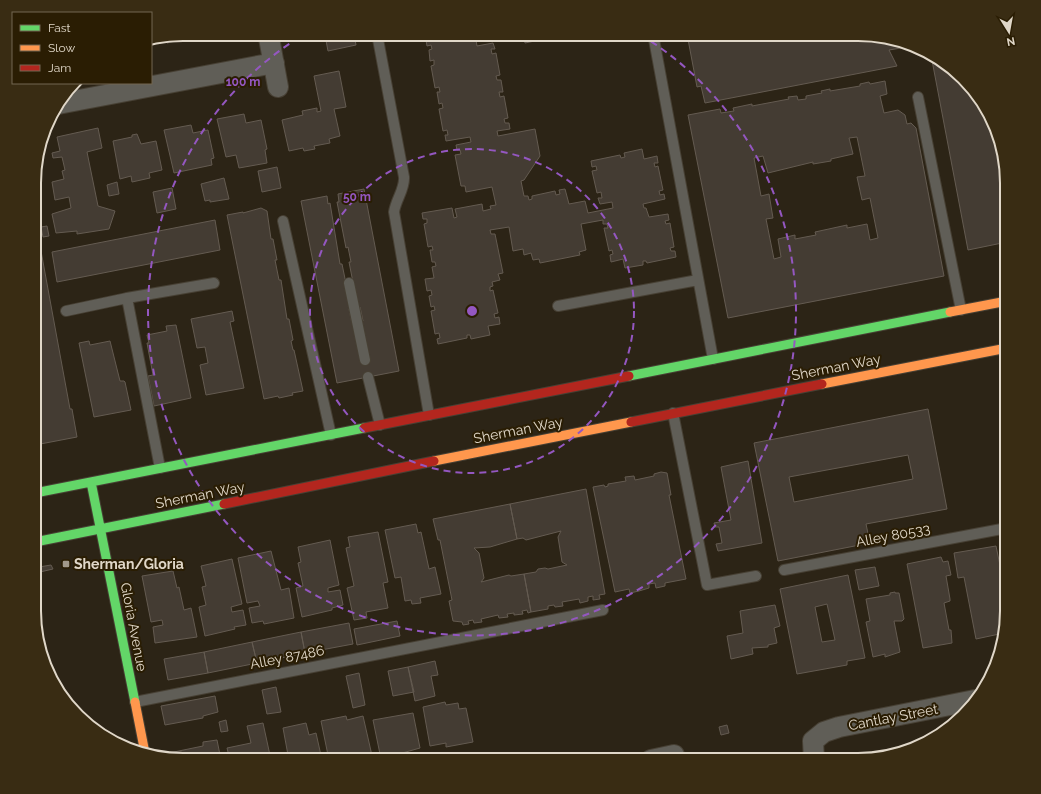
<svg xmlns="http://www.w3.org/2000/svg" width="1041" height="794" viewBox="0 0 1041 794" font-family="Raleway,sans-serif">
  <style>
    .building { fill: #443c33; stroke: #645b51; fill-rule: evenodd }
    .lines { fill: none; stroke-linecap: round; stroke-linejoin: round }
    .lane-casing { stroke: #474034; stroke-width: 12 }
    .street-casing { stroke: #474034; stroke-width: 22 }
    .fast-casing { stroke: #474034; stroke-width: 11 }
    .slow-casing { stroke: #474034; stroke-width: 11 }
    .jam-casing { stroke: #474034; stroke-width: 11 }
    .lane { stroke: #605e57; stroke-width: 10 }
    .street { stroke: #605e57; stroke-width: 20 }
    .fast { stroke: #63d668; stroke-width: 9 }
    .slow { stroke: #ff974d; stroke-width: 9 }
    .jam { stroke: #b3261e; stroke-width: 9 }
    .ring { fill: none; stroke: #9457c1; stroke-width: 2; stroke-dasharray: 7 5 }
    .poi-dot { fill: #a1988a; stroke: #2a1d03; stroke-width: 1.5 }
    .labels { text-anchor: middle; stroke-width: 4; stroke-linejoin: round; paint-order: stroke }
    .street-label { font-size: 14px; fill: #e0d7c8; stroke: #2a1d03 }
    .poi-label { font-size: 14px; font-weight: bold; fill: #e0d7c8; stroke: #2a1d03; text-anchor: start }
    .rim { fill: none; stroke: #e0d7c8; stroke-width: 2 }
    .centre { fill: #9457c1; stroke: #2a1d03; stroke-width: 2 }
    .ring-label { font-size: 12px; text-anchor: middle; font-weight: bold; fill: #9457c1; stroke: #2a1d03; stroke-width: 4; stroke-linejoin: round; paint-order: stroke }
  </style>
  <rect width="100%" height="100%" fill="#2c2416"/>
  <path class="building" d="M188,34V38L167,43L166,37Z
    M330,34H354L356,45L328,51L325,35Z
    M425,34H492V37L476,40L477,46L493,43L495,49H491L492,54L496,53L500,75L496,76L497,80H501L503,92H499L500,97L504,96L508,118L504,119L505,123H509L510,129L497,131L498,136L535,129L540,156L524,180L521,181L524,196H528L529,200L532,199V196L555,191L556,195L560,194L559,190L565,189L569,204L585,201L588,213L613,208L612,202L600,204L598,198H602L601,192L597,193L592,171L597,170L596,166L592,167L591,161L620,155L621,158L625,157L624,153L642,149L644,159L657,156L658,163H654L655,167L658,166L663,190L659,191L660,195L664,194L665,199L643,204L644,208H646L649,217L668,214L669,220L665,221L666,224L670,223L674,247L670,248L671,251H675L676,257L647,263L646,261H643V265L625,268L623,259L611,262L610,255L613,254L612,250L609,251L604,228H608L607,224H603V220L581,224L586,250L579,252L580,255L540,263L539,259L533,260L531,253L524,255L523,249L513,251L509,227L490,230L491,234H495L503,273L498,274L500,280L492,282L493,286L490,287V291L493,290L498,313L494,314L495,318L499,317L500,324L488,326L490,335L471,339L470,335H467V338L438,344L437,339L440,338L439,333L435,334L431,311L435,310L434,306L431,307L429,296L432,295L431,290L427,291L425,279L434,278L432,267L436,266L435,262H432L430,250H433L432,246L428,247L424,224L427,223V219H423L422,213L452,208L454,218L457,217L455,209L482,204L483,211L491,209L490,206L496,205L492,187L466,192L465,186H461L455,155L461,154L460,150H457L456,145L471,142L470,137L446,141L445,135H448L447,130L443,131L439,109L443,108L442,103L439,104L437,92H440L439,87L435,88L431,66L434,65V60L430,61L429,50L432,49L431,45L427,46Z
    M512,34H548L549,38L525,43L523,35L513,37Z
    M687,34H867L913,46L889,50L897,66L705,103L701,86L697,87Z
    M161,38L162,41L151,43V39Z
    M931,55L956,71L992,118L1007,183V242L968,250Z
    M339,71L346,107L334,109L340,136L329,139L330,143L314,146L315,149L304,151L303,148L289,151L282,120L303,115L302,111L317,108V112L321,111L314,76Z
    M885,81L887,94L880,96L884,113L898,110L905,115L907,124L911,123L916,128L944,276L728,318L688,115L720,109L721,113L734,111L733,108L752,104V106L789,99L788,97L797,96L798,100L806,99V96L822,93L821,91L830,89V91L860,86V84L869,82L870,84ZM857,137L865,176L857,177L862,200L870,198L878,238L870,240L867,224L847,228V225L815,232L816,235L795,239V235L778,239L781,257L774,259L766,219L773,218L769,194L761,196L754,158L763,156L768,173L813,162V164L831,161V159L853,154L849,138Z
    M244,114L246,123L261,120L267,149L265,150L267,163L239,168L236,155L226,157L217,119Z
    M191,125L193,133L208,130L214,158L211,159L212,165L174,173L164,130Z
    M98,128L102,148L87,152L98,206L115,211L109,229L77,234V231L56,233L52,214L71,208L69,197L55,200L52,182L64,179L62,171L65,170L62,157L53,158L52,153L60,151L57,137Z
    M137,134L141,144L156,141L162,170L149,173L150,178L132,182L131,176L120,179L113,141L132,137V135Z
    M277,167L281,188L262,192L258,171Z
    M224,178L229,199L210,202V200L205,201L201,184Z
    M117,182L119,194L109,196L107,185Z
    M172,188L176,209L157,213L153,192Z
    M364,189L399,371L337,383L301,201L327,196L328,204L330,203L340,264H342L351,308L349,309L352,323L363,321L360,307L358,308L349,262H351L348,247L346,248L337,202H339L338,194Z
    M261,208L267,211L271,239H273L277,260H275L279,280H281L287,319H289L293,340L291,341L293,350H294L303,391L292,393L293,395L279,398L278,396L264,399L227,215L243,212V213Z
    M215,220L220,250L57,282L52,252Z
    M47,226L49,236L43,237L41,227Z
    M39,240L70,409H72L77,437L35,445V241Z
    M232,311L234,321L230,322L244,388L206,395L200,365L208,363L205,347L197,348L191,319Z
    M176,325L191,398L154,406L148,376L153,375L147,343H149L147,335L167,331L166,326Z
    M89,341L90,345L110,341L120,381H124L125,382L131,410L94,417L79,343Z
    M928,409L947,509L866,524L870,543L778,561L754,443ZM908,455L913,479L794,502L789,477Z
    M748,461L762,543L718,551L716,544L722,543L719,527H715L714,523L731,520L721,467Z
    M661,472L667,473L671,495H669L686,579L665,583V586L656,588L655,583L649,584V588L639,591L630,593L629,589L615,592L593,487L604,485L605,487L608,486V484L626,481L625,477L634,476L635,480L654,476V474Z
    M586,489L605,594L599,595L600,599L593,600V596L588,597V601L580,603L579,599L562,602L563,606L555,607L554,605L548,606V609L531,612L524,574L536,572L538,569L545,568L548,569L567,565L562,562L558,537L561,531L526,540L523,538L517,539L510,504Z
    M510,504L517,539L490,547L474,548L479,553L484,578L481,582L509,575L511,576L524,574L531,612L528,613L527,610L522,611L523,614L514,615V613L507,614L508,617L499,618L498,615L481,619L482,622L474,623L473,620L468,621L469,624L463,625L462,622L453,621L449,601L452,600L440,540H438L433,519Z
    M416,524L418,533L421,532L429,569L435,567L441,594L420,598L421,603L412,604L411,600L405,601L401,577L395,578L385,530Z
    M378,532L388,582L383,583L388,608L366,612L367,618L354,620L347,588L354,586L346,548L350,547L348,537Z
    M330,540L339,585L328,588V592L340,590L343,605L332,608V610L302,617L296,588L303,586L298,563L301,562L298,547Z
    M996,546L1007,599V621L1004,633L976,639L964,577L958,578L954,553Z
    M271,551L281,590L289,588L294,618L264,624L263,621L252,623L249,608L260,606L258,601L247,603L238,558Z
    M941,557L943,562L948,561L951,575L946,576L950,599V601L944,603L949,630H951L952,643L923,648L907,564Z
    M232,559L242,604L231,607L232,612L243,610L246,625L234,627L235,629L205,636L199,607L206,605L202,587L206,586L201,566Z
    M51,565L53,569L40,572L39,567Z
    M875,567L879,586L859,590L855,570Z
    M173,571L177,588L179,587L184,610L191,608L197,637L155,643L153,627L163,625L162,620L151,622L142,576Z
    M848,575L865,658L847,661V665L797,674L780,589ZM827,604L835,640L822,642L815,607Z
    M895,592V593H899L904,619L902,621H894L900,652L885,657V654L873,657L866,622L870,621L866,599L890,595V593Z
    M775,605L780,626L774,628L777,643L768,645V647L752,648L753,654L731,659L727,636L743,633L740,611Z
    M397,621L400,636L357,645L354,629Z
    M349,623L353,644L305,653L301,632Z
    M301,632L305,653L257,663L252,642Z
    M252,642L257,663L208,673L204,652Z
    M204,652L208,673L168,680L164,659Z
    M435,661L438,675L431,676L435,696L415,701L408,667Z
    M408,667L414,692L393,696L388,671Z
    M359,673L365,705L353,708L346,676Z
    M276,687L281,712L267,714L262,690Z
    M215,696L218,712L203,716V718L165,725L161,706Z
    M445,702L446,705L458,703L459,709L466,708L473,742L446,747V743L430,746L423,707Z
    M413,713L420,748L381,759L373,720Z
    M346,716L347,720L363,716L373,760H329L321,721Z
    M226,720L228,731L221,732L219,722Z
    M263,723L271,760H230L227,748L251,743L247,726Z
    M306,723L309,735L316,733L322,760H279V757L288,755L283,728Z
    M727,725L729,733L721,735L719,727Z
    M217,740L221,760L170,759L169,753L203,746V742Z"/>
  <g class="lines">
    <defs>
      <path id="lane" d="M377,34L404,177C405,189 396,199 394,212L429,415
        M653,34L713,359
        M918,97L961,310
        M283,221L331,435
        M349,283L365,360
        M558,306L698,280
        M66,311L127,298
        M368,377L380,425
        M673,413L707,585L756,576
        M160,468L127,298L214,283
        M784,570L1007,528
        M135,702L603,610"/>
      <path id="street" d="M269,38L278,87
        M58,104L274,63
        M651,760L674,755
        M814,760L813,741L824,732L839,727L975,700"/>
      <path id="fast" d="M629,376L950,312
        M91,482L135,702
        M35,493L364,428
        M35,542L224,504"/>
      <path id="slow" d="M950,312L1007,301
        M822,384L1007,348
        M434,461L631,422
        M135,702L145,753"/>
      <path id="jam" d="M631,422L822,384
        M364,428L629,376
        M224,504L434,461"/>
    </defs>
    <use href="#lane" class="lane-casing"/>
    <use href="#street" class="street-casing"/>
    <use href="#fast" class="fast-casing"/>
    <use href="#slow" class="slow-casing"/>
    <use href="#jam" class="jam-casing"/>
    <use href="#lane" class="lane"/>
    <use href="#street" class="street"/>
    <use href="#fast" class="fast"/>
    <use href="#slow" class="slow"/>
    <use href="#jam" class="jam"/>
  </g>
  <g class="ring">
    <circle cx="472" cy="311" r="162"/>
    <path d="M641 35A324 324 0 1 1 303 35"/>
  </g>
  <rect class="poi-dot" x="62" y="560" width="8" height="8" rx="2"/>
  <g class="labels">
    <g class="street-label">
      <text transform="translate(836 367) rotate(-11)" y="5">Sherman Way</text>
      <text transform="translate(518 430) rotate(-11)" y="5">Sherman Way</text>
      <text transform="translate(200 495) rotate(-11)" y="5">Sherman Way</text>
      <text transform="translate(893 535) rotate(-11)" y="5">Alley 80533</text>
      <text transform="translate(134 627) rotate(79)" y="5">Gloria Avenue</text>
      <text transform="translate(287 657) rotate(-11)" y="5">Alley 87486</text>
      <text transform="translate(893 717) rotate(-11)" y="5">Cantlay Street</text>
    </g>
    <g class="poi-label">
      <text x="74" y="569">Sherman/Gloria</text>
    </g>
  </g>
  <path d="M0 0H1041V794H0ZM183 41H858A142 142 0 0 1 1000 183V611A142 142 0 0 1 858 753H183A142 142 0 0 1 41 611V183A142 142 0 0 1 183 41Z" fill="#392c13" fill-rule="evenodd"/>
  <path class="rim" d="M183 41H858A142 142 0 0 1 1000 183V611A142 142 0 0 1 858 753H183A142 142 0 0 1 41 611V183A142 142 0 0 1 183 41Z"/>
  <circle cx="472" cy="311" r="6" class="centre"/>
  <g class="ring-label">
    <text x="243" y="86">100 m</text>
    <text x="357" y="201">50 m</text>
  </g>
  <rect x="12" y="12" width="140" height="72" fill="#2a1d03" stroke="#736752"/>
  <rect x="20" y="25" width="20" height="6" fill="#63d668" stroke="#736752"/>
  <text x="48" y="32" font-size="12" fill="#e0d7c8">Fast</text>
  <rect x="20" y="45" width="20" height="6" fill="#ff974d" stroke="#736752"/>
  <text x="48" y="52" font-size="12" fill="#e0d7c8">Slow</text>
  <rect x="20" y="65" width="20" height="6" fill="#b3261e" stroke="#736752"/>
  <text x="48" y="72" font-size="12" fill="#e0d7c8">Jam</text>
  <g transform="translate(1009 32) rotate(169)" stroke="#2a1d03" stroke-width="3" paint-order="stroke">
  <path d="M0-3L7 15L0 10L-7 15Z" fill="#e0d7c8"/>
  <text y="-6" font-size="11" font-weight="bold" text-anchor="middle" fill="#e0d7c8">N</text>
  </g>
</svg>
